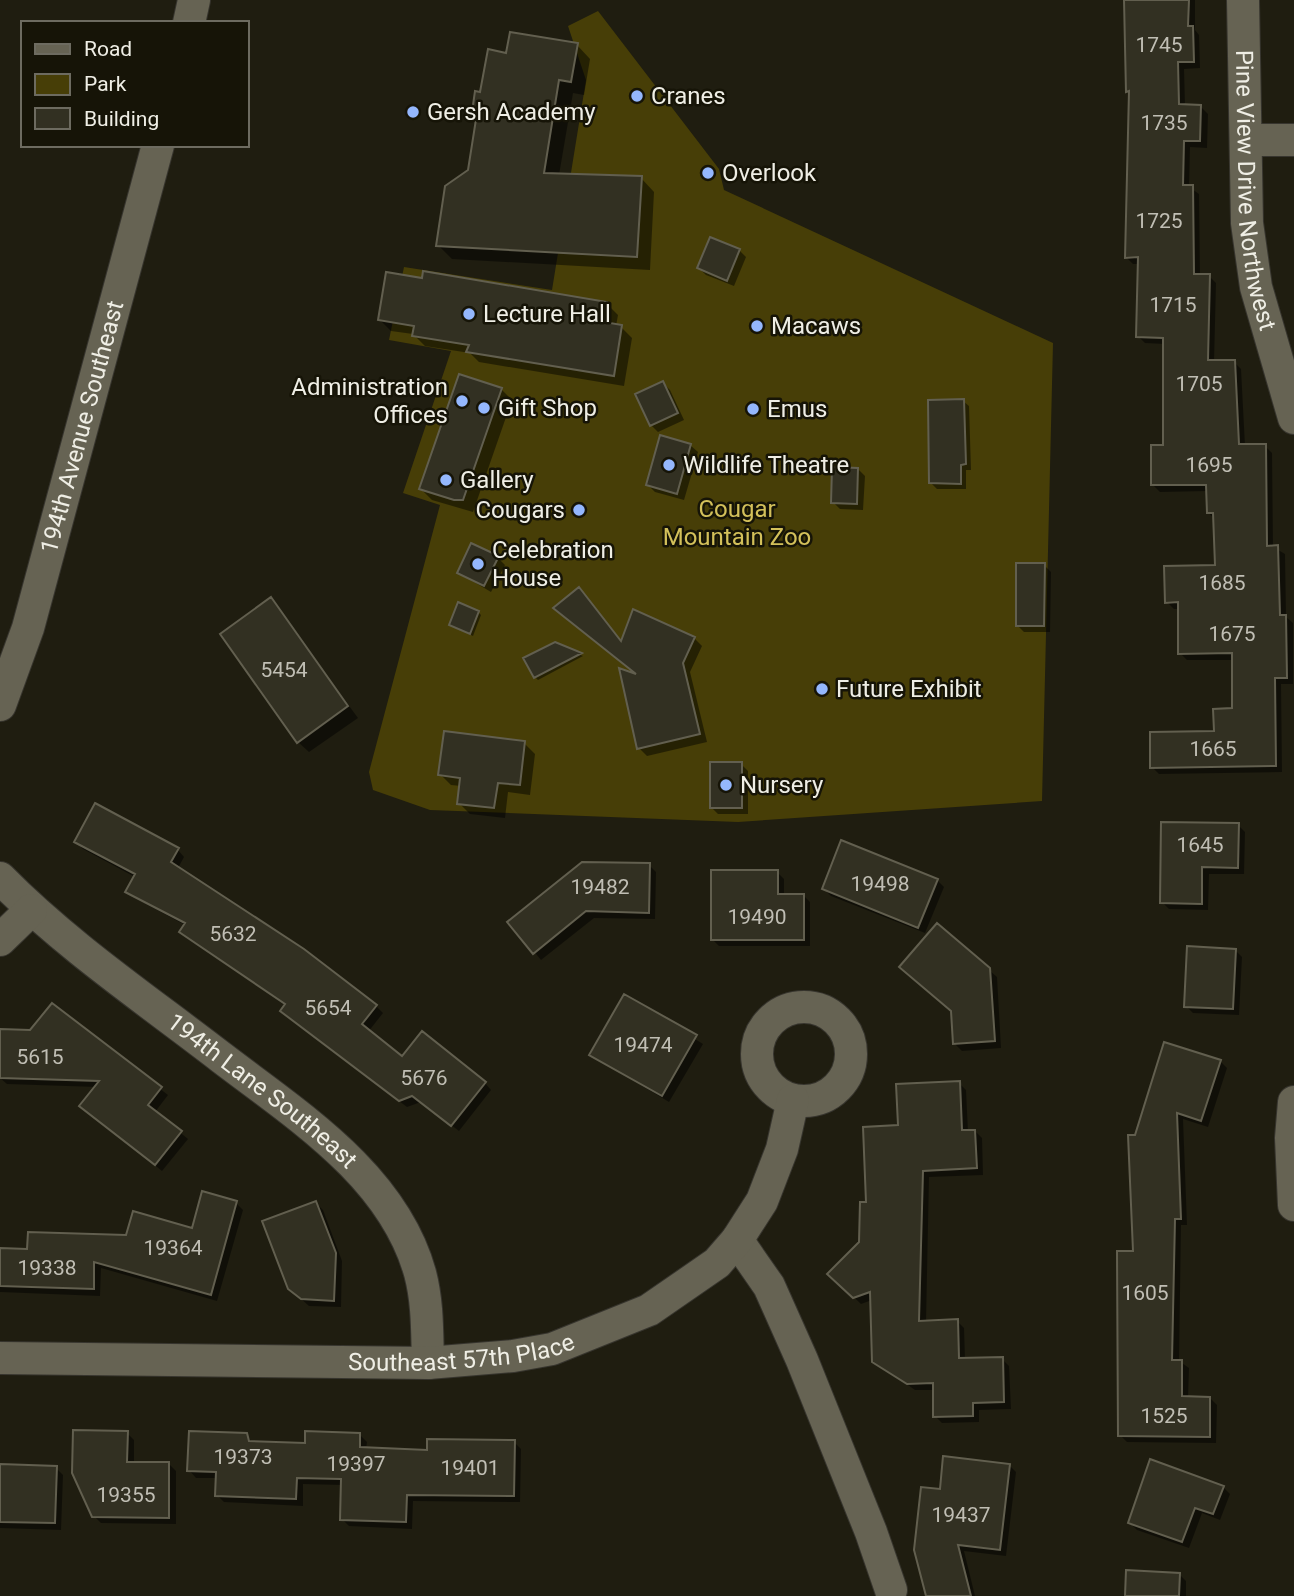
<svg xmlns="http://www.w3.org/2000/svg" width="1294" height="1596" viewBox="0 0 1294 1596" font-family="Roboto,sans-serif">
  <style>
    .green { fill: #473e07 }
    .shadow { fill: #0007 }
    .building { fill: #323022; stroke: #625f4f; stroke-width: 2 }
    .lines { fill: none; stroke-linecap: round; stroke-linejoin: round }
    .minor-casing { stroke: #37352e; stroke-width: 34 }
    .minor { stroke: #666353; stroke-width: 32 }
    .poi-dot { fill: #94b7fd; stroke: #161407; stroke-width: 2.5 }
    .labels { text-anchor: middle; stroke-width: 5; stroke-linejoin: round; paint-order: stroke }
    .number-label { font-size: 21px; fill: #c0beb4 }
    .poi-label { font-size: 24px; fill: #efeee5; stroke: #161407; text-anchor: start }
    .street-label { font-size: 24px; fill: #efeee5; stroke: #161407 }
    .park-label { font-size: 24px; fill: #d3c05a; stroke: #161407 }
  </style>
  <rect width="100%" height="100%" fill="#1f1d10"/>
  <path class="green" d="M598,11L719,169L724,190L1053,343L1042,801L738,822L430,810L373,790L369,772L440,505L403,493L451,351L389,340L404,267L552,290L586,80L568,26Z"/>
  <path class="shadow" d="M1123,0H1195V30L1199,35L1200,68L1184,69L1185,106L1201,107L1208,114L1207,148L1190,147L1189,187L1199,194L1200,275L1209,276L1216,283L1214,362H1234L1241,369L1245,446H1265L1272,453L1273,547L1285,554L1286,617L1293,623V684H1281L1282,772L1159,774L1152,767L1216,733L1234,710V660H1187L1180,653L1179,609H1174L1167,602L1217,567L1215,520L1208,512V491L1160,492L1153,485L1165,447V344L1145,343L1138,336L1139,264H1133L1126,257L1130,94L1127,91Z
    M577,45L590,59L584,95L573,93L559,175L641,178L654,192L650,270L452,259L438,245L470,171L479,116L474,112L482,94L508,55Z
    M739,250L746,257L734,286L706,275L699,268Z
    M607,304L618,315L616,326L621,327L632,338L624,386L479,362L470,353L425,346L413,334L391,331L380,320Z
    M663,383L670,390L684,420L658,432L651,425Z
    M501,389L512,400L473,512L432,500L421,489Z
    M963,401L969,406L971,470H966V489H937L931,483Z
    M690,445L698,452L684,500L655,492L648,485Z
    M858,469L865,476L863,510L840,509L833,502Z
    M498,558L505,565L491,592L459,573Z
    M1044,565L1051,572L1050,632H1024L1017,625Z
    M587,598L623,643L694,638L702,646L690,672L707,742L647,756L639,748L640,676Z
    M271,600L358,718L309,752L298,742Z
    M478,612L481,615L473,636L451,625Z
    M555,644L583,656L538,680L535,677Z
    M524,743L535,754L530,795L508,792L505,818L470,814L459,803L461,786L451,785L440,774Z
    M741,764L748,771V814H718L711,807Z
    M1238,825L1245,832L1244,874H1209L1208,910L1169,909L1162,902Z
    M76,842L178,850L184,857L178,868L376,1006L383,1013L368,1032L402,1058L485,1083L491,1090L459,1131L421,1102L407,1107L289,1018L286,1005L188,939L181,932L185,925L135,898L128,891L135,877L83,849Z
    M649,865L656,872L655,919L594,918L541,960L510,922Z
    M777,872L784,879V895H803L810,902V946H719L712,939Z
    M937,880L944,887L925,933L831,896L824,889Z
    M1235,950L1242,957L1239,1015L1193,1013L1186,1006Z
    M989,970L997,977L1001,1048L962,1051L955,1044L953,1012Z
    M625,996L703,1044L669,1102L591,1055Z
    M52,1005L168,1095L155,1112L188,1139L162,1171L89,1112L97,1087L7,1084L0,1078Z
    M1220,1061L1227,1068L1208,1127L1183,1119L1187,1225H1181L1179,1361L1189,1368L1188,1398H1210L1217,1405L1216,1443L1127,1442L1120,1435L1135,1253L1136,1137Z
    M959,1083L966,1090L968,1132L975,1131L982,1138L983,1175L929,1177L926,1322L957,1321L964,1328L965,1360L1002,1359L1009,1366L1011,1409L979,1410V1422L942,1423L935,1416V1390H915L874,1361L872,1300L861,1304L830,1274L860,1243L868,1204L900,1126Z
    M236,1203L243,1210L217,1301L101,1268L100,1296L0,1292V1250L29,1251L193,1230Z
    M316,1203L323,1210L342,1261L341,1307L309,1306L289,1288Z
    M127,1433L134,1440V1463L169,1464L176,1471V1524L101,1523L94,1516Z
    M246,1435L253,1443L306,1445L360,1435L367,1442L366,1449L429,1452L514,1442L521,1449L520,1502L413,1501L412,1529L349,1526L342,1519L343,1485L303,1484V1506L224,1502L217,1495L218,1478H196L189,1470Z
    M1009,1465L1016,1472L1006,1556L964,1551L975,1596H928L941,1491Z
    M0,1466L56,1468L63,1475L61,1530L0,1528Z
    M1223,1487L1230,1494L1220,1520L1202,1513L1189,1548L1137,1530L1130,1523Z
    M1179,1574L1186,1581V1596H1127Z"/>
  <path class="building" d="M1124,0H1189L1188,26H1193L1194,62H1178L1179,104L1201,105L1200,141H1184L1183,185H1193L1194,274H1210L1208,360H1235L1239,444H1266L1267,546L1278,545L1280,615H1286L1287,678H1275L1276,766L1150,768V732L1214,731L1213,709L1232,708V653L1178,654V602L1165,603L1164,566L1215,565L1213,513H1207L1206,485H1151V445H1163V338L1136,337L1138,257L1125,258L1129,91L1126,92Z
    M510,32L578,43L571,82L559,80L544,173L642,176L637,257L436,246L445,186L468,170L477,113L472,112L475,91L480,92L488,49L506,53Z
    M710,237L740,249L727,281L697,268Z
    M423,271L607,302L604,322L622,325L614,376L466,352L469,345L412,336L414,326L378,320L386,272L422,278Z
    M459,374L502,388L463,500H454L419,489Z
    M663,381L678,413L650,426L635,394Z
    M964,399L966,464L961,465V484L929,483L928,400Z
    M660,435L691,444L677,494L646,485Z
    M832,467L858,468L857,504L831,503Z
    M471,543L499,556L484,586L457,573Z
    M1016,563H1045L1044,626H1016Z
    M579,587L621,641L633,609L695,637L683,663L700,734L637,749L619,668L636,674L553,608Z
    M271,597L348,706L297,743L220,634Z
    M458,602L479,611L470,634L449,625Z
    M555,642L582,653L534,678L523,658Z
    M444,731L525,741L520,785L498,783L494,808L457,804L460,778L438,775Z
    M710,762H742V808H710Z
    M95,803L179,848L171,862L304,949L377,1005L362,1024L402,1056L422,1031L486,1082L451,1126L412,1096L399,1101L280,1011L285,1004L179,932L185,923L125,892L135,874L74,842Z
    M1161,822L1239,823L1238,868L1202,867V904L1160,903Z
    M841,840L938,879L918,928L822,889Z
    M582,862L650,863L649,913L586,911L533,954L507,922Z
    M711,870H778V894H804V940H711Z
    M937,923L990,968L995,1041L953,1044L951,1011L899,967Z
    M1187,946L1236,949L1233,1009L1184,1007Z
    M624,994L697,1035L662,1096L589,1055Z
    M52,1003L162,1087L148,1105L182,1131L155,1165L79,1106L99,1081L0,1078V1029L30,1030Z
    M1164,1042L1221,1060L1201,1121L1177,1113L1181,1219H1175L1172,1360H1182V1396L1210,1397V1437L1118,1436L1117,1251H1133L1128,1135H1135Z
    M960,1081L962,1130H975L977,1168L923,1171L919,1321L958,1319L959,1358L1003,1357L1004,1402L973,1403V1416L933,1417V1383L907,1384L872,1362L870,1292L853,1298L827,1274L859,1242L860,1202H866L863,1127L898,1125L896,1084Z
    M202,1191L237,1201L211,1295L94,1262V1289L0,1286V1248L27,1249L28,1232L126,1235L133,1211L192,1228Z
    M316,1201L336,1253L334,1301L301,1299L288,1289L262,1221Z
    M73,1430L128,1431L127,1462H169V1518L92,1517L72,1473Z
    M189,1431L247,1433L249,1441L305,1443V1431L360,1433V1447L427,1450V1439L515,1440L514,1496L407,1495L406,1522L340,1520L341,1479L297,1478L296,1499L215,1496L216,1472L187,1471Z
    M943,1456L1010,1464L1000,1550L958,1545L971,1596H926L914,1550L921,1487L940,1489Z
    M1150,1459L1224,1486L1213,1514L1195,1508L1182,1542L1128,1523Z
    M0,1464L57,1466L55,1523L0,1522Z
    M1126,1570L1180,1573L1179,1596H1125Z"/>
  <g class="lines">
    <defs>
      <g id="minor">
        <path id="s1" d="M1243,0L1247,223L1256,287L1294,418"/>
        <path d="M189,23L194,0"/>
        <path d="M1246,140H1294"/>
        <path id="s2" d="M0,705L28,628L158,145"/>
        <path id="s3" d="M0,878C67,946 147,1000 222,1058C298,1116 393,1176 420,1273C428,1303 427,1333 428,1363"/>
        <path d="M0,940L31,910"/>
        <circle cx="804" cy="1054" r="47"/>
        <path d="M1294,1102L1291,1138L1294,1205"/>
        <path d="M737,1240L769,1286L802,1360L871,1532L891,1590"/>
        <path id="s4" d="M0,1358L428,1363L513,1356L552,1349L649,1310L717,1263L737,1240L762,1201L782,1149L793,1100"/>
      </g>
    </defs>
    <use href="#minor" class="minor-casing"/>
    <use href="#minor" class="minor"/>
  </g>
  <g class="poi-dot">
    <circle cx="637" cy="96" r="7"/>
    <circle cx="413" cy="112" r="7"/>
    <circle cx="708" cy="173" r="7"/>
    <circle cx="469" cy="314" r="7"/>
    <circle cx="757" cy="326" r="7"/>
    <circle cx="462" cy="401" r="7"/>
    <circle cx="484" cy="408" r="7"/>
    <circle cx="753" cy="409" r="7"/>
    <circle cx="669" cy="465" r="7"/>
    <circle cx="446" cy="480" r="7"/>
    <circle cx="579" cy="510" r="7"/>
    <circle cx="478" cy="564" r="7"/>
    <circle cx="822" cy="689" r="7"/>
    <circle cx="726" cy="785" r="7"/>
  </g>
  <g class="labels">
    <g class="number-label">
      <text x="1159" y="52">1745</text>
      <text x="1164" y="130">1735</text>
      <text x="1159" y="228">1725</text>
      <text x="1173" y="312">1715</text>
      <text x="1199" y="391">1705</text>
      <text x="1209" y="472">1695</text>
      <text x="1222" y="590">1685</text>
      <text x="1232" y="641">1675</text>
      <text x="284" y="677">5454</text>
      <text x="1213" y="756">1665</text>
      <text x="1200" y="852">1645</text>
      <text x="880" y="891">19498</text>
      <text x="600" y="894">19482</text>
      <text x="757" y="924">19490</text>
      <text x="233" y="941">5632</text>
      <text x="328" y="1015">5654</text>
      <text x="643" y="1052">19474</text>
      <text x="40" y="1064">5615</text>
      <text x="424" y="1085">5676</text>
      <text x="173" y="1255">19364</text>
      <text x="47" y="1275">19338</text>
      <text x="1145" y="1300">1605</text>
      <text x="1164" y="1423">1525</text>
      <text x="243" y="1464">19373</text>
      <text x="356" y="1471">19397</text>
      <text x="470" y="1475">19401</text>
      <text x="126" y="1502">19355</text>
      <text x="961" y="1522">19437</text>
    </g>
    <g class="poi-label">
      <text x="651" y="104">Cranes</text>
      <text x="427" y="120">Gersh Academy</text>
      <text x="722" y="181">Overlook</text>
      <text x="483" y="322">Lecture Hall</text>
      <text x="771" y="334">Macaws</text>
      <text x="448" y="395" text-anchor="end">Administration<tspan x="448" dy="28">Offices</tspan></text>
      <text x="498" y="416">Gift Shop</text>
      <text x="767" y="417">Emus</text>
      <text x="683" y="473">Wildlife Theatre</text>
      <text x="460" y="488">Gallery</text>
      <text x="565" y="518" text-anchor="end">Cougars</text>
      <text x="492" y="558">Celebration<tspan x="492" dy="28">House</tspan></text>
      <text x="836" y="697">Future Exhibit</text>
      <text x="740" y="793">Nursery</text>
    </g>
    <g class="street-label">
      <text dy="8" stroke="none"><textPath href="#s1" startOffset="191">Pine View Drive Northwest</textPath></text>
      <text dy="8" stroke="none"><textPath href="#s2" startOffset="290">194th Avenue Southeast</textPath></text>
      <text dy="8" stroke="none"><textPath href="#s3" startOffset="338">194th Lane Southeast</textPath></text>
      <text dy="8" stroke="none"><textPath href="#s4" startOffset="462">Southeast 57th Place</textPath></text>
    </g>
    <g class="park-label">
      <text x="737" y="517">Cougar<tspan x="737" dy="28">Mountain Zoo</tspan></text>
    </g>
  </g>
  <rect x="21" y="21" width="228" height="126" fill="#161407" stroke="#6d6b60" stroke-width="2"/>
  <rect x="35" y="44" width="35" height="10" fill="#666353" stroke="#6d6b60" stroke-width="2"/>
  <text x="84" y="56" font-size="21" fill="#efeee5">Road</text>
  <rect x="35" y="74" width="35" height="21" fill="#473e07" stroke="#6d6b60" stroke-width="2"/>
  <text x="84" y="91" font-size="21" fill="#efeee5">Park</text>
  <rect x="35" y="108" width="35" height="21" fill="#323022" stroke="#6d6b60" stroke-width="2"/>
  <text x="84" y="126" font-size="21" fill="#efeee5">Building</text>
</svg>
